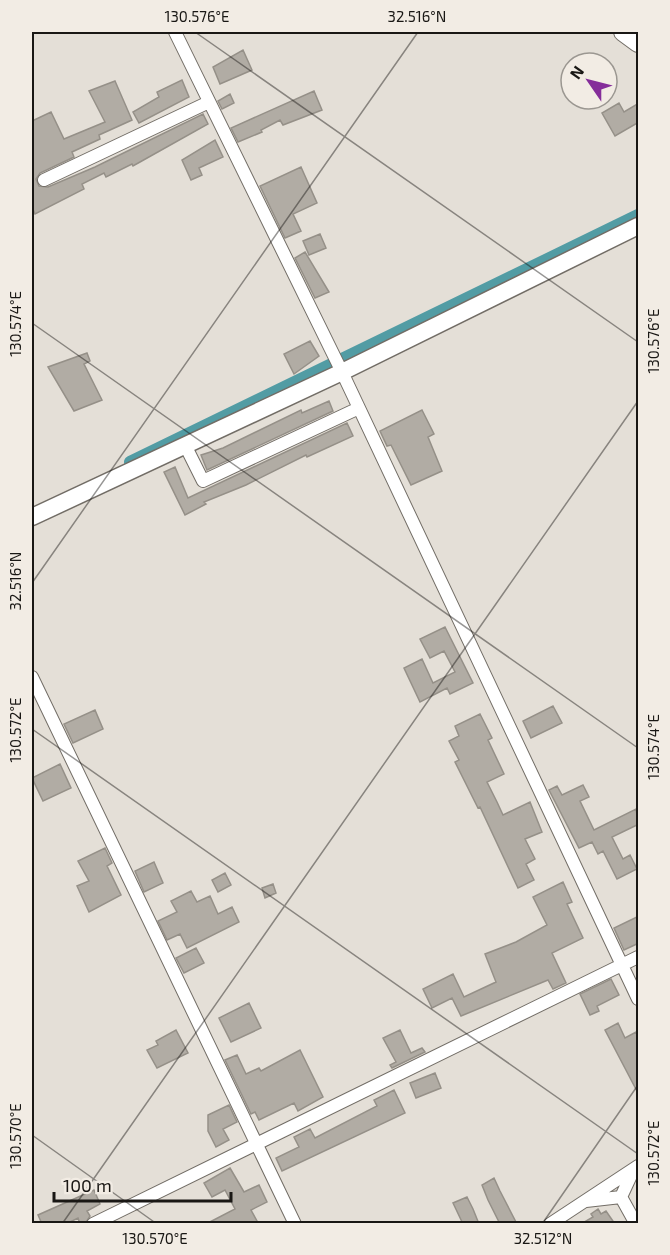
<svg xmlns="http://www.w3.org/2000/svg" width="670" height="1255" viewBox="0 0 670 1255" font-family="'Exo 2',sans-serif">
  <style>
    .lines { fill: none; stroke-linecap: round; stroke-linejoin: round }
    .canal { stroke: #529ca4; stroke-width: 12 }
    .building { fill: #b1aca4; stroke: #959088; stroke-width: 1.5 }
    .minor-casing { stroke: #726d66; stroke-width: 14 }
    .tertiary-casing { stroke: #726d66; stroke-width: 19 }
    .secondary-casing { stroke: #726d66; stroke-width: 20 }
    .minor { stroke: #fff; stroke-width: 12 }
    .tertiary { stroke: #fff; stroke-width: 16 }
    .secondary { stroke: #fff; stroke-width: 18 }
    .ticks { fill: none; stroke: #191714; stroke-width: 1.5; stroke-opacity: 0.45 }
    .neatline { fill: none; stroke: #191714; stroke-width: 2 }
    .ticks-label { font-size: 15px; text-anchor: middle; fill: #191714 }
  </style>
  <rect width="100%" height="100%" fill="#e4dfd7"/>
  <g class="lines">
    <path class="canal" d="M130,462L638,215"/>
  </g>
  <path class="building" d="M243,50L252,70L220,84L213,67Z
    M182,80L189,97L139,123L133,112L159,97L157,92Z
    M115,81L132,120L99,135L100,139L72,152L74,157L40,173L36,179L39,186L48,187L95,167L203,114L208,124L140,162L133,166L132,164L106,177L104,173L82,184L84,189L35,214L32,207V121L51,112L64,139L105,122L89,91Z
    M314,91L322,110L283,125L280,120L261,130L262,132L238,142L231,128Z
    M230,94L234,103L222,109L218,101Z
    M619,103L624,112L639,103V122L615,136L602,113Z
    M215,140L223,157L199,168L202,175L191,180L182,160Z
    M301,167L317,203L293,214L301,231L285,238L260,186Z
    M320,234L326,248L309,255L303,241Z
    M305,252L329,292L315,298L295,258Z
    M310,341L319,356L294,374L284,354Z
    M87,353L90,361L84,364L102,400L74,411L48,367Z
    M329,401L333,411L207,470L201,455L223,448L301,410L302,413Z
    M422,410L434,434L428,437L442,471L411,485L391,445L387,446L380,431Z
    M347,423L353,436L307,457L306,455L246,485L204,502L206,504L185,515L164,472L175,467L188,498Z
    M445,627L473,683L450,694L447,688L420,702L404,668L422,659L433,683L455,672L444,651L430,658L420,639Z
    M553,706L562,723L531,738L523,721Z
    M95,710L103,729L73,743L64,724Z
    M480,714L492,738L488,740L504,774L487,782L497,802L503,815L530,802L542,832L525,839L535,859L526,864L534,880L518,888L480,807L478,808L455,762L459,760L449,741L459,736L455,726Z
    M60,764L71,788L43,801L32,778Z
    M583,785L589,797L580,801L594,830L636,809L639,824L612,837L623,859L630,855L637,869L617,879L603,851L598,854L592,842L579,848L549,790L557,786L562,795Z
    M105,848L112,863L107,866L121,895L89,912L77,886L89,881L78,861Z
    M154,862L163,883L144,892L135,871Z
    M225,873L231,885L218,892L212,880Z
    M563,882L572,902L567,904L583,938L552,953L566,983L553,989L548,980L461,1016L452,998L432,1008L423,989L453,974L464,997L496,982L485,954L516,942L547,925L533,897Z
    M273,884L276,893L265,898L262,888Z
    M191,891L197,902L210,896L218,914L232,907L239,922L187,948L180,934L167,940L158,921L177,912L171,901Z
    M639,916V943L624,950L614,928Z
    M196,948L204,963L184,973L176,958Z
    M611,979L619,995L597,1006L599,1011L590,1015L580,994Z
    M249,1003L261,1028L231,1042L219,1018Z
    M618,1023L625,1038L636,1032L639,1038V1095L605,1030Z
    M176,1030L188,1053L157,1068L147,1050L158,1045L156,1041Z
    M400,1030L411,1053L422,1048L425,1052L392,1068L390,1065L396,1062L383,1038Z
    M300,1050L323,1097L298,1111L294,1103L259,1120L255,1112L251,1114L225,1060L237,1055L246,1074L259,1068L261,1071Z
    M435,1073L441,1088L416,1098L410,1083Z
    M394,1090L405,1113L282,1171L276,1158L299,1147L294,1137L310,1129L315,1138L377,1106L374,1100Z
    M229,1105L237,1122L223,1129L229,1140L216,1147L208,1131V1115Z
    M230,1168L244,1192L259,1185L267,1202L251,1210L257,1221L252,1224H206L235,1209L225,1190L212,1197L204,1183Z
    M494,1178L500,1191L517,1224H500L488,1200L482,1185Z
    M94,1190L100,1204L87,1211L90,1216L85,1224H80L78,1218L66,1224H42L38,1215Z
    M467,1197L473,1209L479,1224H463L453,1203Z
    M598,1209L601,1214L606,1211L615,1224H581L593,1217L591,1214Z"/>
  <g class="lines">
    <defs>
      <path id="minor" d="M175,32L342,372L638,999
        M44,180L209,102
        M185,445L203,481L359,408
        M32,677L295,1224
        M621,1197L636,1224
        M586,1201L621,1197L634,1169
        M93,1224L638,957
        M550,1224L638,1166"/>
      <path id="tertiary" d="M32,517L342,372L638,226"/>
      <path id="secondary" d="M623,32L638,43"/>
    </defs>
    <use href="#minor" class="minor-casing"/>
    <use href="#tertiary" class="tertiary-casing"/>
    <use href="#secondary" class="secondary-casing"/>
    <use href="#minor" class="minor"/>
    <use href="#tertiary" class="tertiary"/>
    <use href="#secondary" class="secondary"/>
  </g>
  <path class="ticks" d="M195,32L638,342M32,323L638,748M32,583L418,32M32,729L638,1154M32,1135L157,1224M62,1224L638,401M542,1224L638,1085"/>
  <rect width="670" height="1255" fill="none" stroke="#f2ece4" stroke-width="66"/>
  <g transform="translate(589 81) rotate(305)"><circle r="28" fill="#f2ece4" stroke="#9b9791" stroke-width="1.5"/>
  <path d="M0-4.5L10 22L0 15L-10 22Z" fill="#852d9a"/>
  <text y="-9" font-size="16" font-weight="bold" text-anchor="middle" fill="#191714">N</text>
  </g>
  <path d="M54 1192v9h177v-9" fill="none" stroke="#191714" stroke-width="3"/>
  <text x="63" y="1192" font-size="18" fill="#191714" stroke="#f2ece4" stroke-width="4.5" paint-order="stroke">100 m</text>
  <rect x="33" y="33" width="604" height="1189" class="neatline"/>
  <g class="ticks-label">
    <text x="197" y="22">130.576°E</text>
    <text x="417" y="22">32.516°N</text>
    <text transform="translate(16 324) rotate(-90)" y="5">130.574°E</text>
    <text transform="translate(654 341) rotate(-90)" y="5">130.576°E</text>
    <text transform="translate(16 581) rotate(-90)" y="5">32.516°N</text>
    <text transform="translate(16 730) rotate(-90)" y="5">130.572°E</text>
    <text transform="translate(654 747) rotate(-90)" y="5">130.574°E</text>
    <text transform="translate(16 1136) rotate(-90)" y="5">130.570°E</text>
    <text transform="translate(654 1153) rotate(-90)" y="5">130.572°E</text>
    <text x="155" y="1244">130.570°E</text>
    <text x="543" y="1244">32.512°N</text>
  </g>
</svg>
